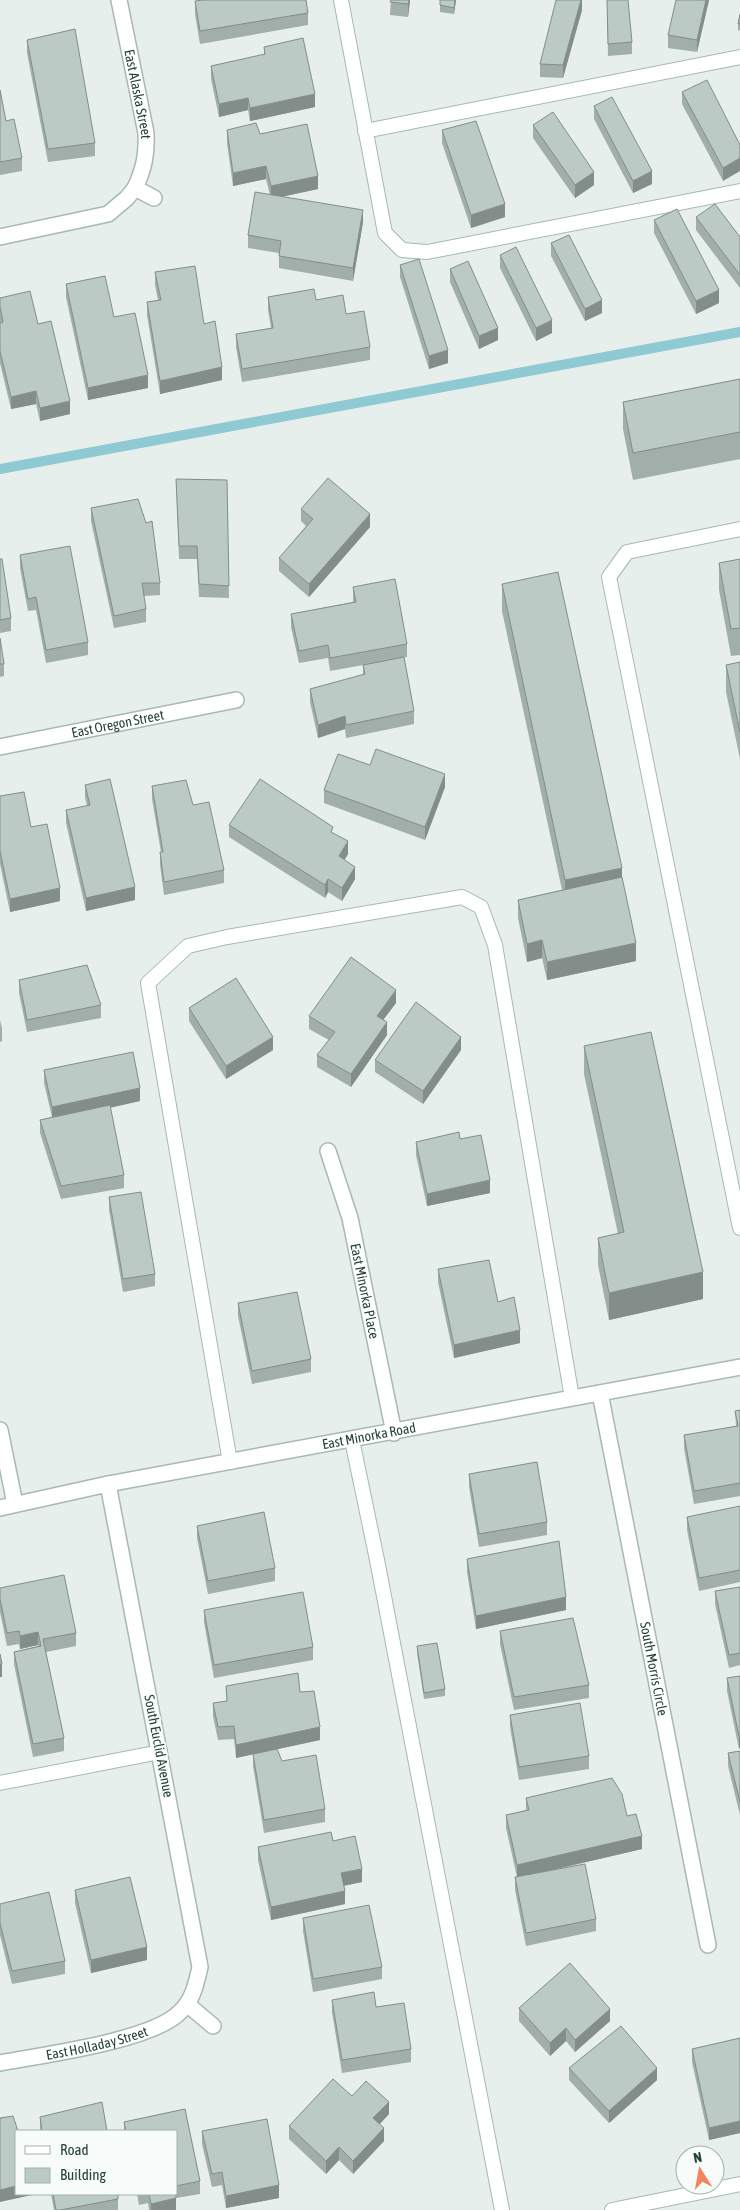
<svg xmlns="http://www.w3.org/2000/svg" width="740" height="2210" viewBox="0 0 740 2210" font-family="'Asap Condensed',sans-serif">
  <style>
    .lines { fill: none; stroke-linecap: round; stroke-linejoin: round }
    .stream { stroke: #8ec9d4; stroke-width: 10 }
    .lane-casing { stroke: #a8b8b2; stroke-width: 16 }
    .street-casing { stroke: #a8b8b2; stroke-width: 18 }
    .lane { stroke: #fff; stroke-width: 14 }
    .street { stroke: #fff; stroke-width: 15 }
    .wall { fill: #a1aea9 }
    .shaded-wall { fill: #838d89 }
    .building { fill: #bbcac4; stroke: #838d89 }
    .labels { text-anchor: middle; stroke-width: 4; stroke-linejoin: round; paint-order: stroke }
    .street-label { font-size: 14px; fill: #24423a; stroke: #f7fbf9 }
  </style>
  <rect width="100%" height="100%" fill="#e6efeb"/>
  <g class="lines">
    <path class="stream" d="M0,469L740,332"/>
    <defs>
      <path id="lane" d="M341,0L385,233L402,250L427,252L740,191
        M365,131L740,57
        M740,529L627,552L609,577L740,1228
        M352,1440L377,1560L502,2210
        M230,1462L148,983L188,946L227,937L462,897L481,907L495,945L572,1398
        M0,1783L160,1752
        M612,2210L740,2184"/>
      <g id="street">
        <path id="s1" d="M119,0L146,133C147,154 144,169 135,188"/>
        <path d="M0,237L108,214L127,198L135,188L154,198"/>
        <path id="s2" d="M0,747L236,700"/>
        <path id="s3" d="M328,1151L350,1218L394,1433"/>
        <path id="s4" d="M600,1393L708,1945"/>
        <path d="M0,1430L15,1504"/>
        <path id="s5" d="M0,1508L108,1484L740,1367"/>
        <path d="M187,2004L213,2026"/>
        <path id="s6" d="M0,2063C42,2055 152,2041 180,2012C193,2000 196,1984 200,1967L108,1484"/>
      </g>
    </defs>
    <use href="#lane" class="lane-casing"/>
    <use href="#street" class="street-casing"/>
    <use href="#lane" class="lane"/>
    <use href="#street" class="street"/>
  </g>
  <path class="wall" d="M391,0H410L408,17L390,15Z
    M440,0H456L454,14L440,12Z
    M582,0V10L563,78L540,77V64Z
    M607,0L632,42V54L608,56Z
    M709,0L697,52L668,48V35Z
    M195,1L308,13V25L200,44L195,14Z
    M740,14V31L738,30V24Z
    M27,40L95,143V156L48,162L27,53Z
    M264,47L315,107L250,121L248,110L219,117L211,79V66L264,55Z
    M0,90L6,121L22,158V171L0,175Z
    M682,92L740,145L723,181L682,104Z
    M594,106L652,184L633,193L594,119Z
    M533,125L594,185L575,198L533,138Z
    M227,130L260,134L318,189L281,197L363,222L353,281L279,268V253L248,248V235L270,195L266,179L233,186L227,143Z
    M442,130L505,217L471,228L442,143Z
    M696,217L740,237V288L696,230Z
    M654,220L719,303L696,314L654,233Z
    M551,243L602,313L585,321L551,256Z
    M500,255L552,333L536,341L500,268Z
    M400,265L448,363L429,369L400,277Z
    M450,269L498,340L479,349L450,282Z
    M155,272L204,324L222,380L160,394L147,315V302L158,300L155,285Z
    M66,284L114,317L148,388L88,400L66,297Z
    M268,297L316,300L370,347V360L242,382L236,347V334L271,328L268,310Z
    M0,298L38,324L70,414L40,421L36,404L11,409L0,363Z
    M740,379V459L633,480L623,429V402Z
    M176,479L227,480L229,598L199,597L197,559H179Z
    M91,508L146,523L160,583V595L144,596L146,609V622L114,628L91,521Z
    M301,509L370,527L309,597L279,571V558L306,526L301,521Z
    M20,555L88,642V655L46,663L36,610L28,611L20,568Z
    M0,559L11,618V631L0,633Z
    M740,559V655L731,656L719,590V563Z
    M502,584L622,877L636,961L547,980L542,958L527,962L518,918V900L562,890L502,611Z
    M353,587L407,644V657H404L414,711V724L346,738L345,729L318,738L310,702V689L363,675V665L330,671L328,658L299,663L291,627V614L353,602Z
    M0,638L4,664V676L0,677Z
    M740,662V759L726,692V665Z
    M370,765L445,787L425,840L324,803V790Z
    M85,785L135,900L86,911L66,823V810L87,806L85,797Z
    M152,786L193,805L224,870V883L164,895L160,865V852H161L152,799Z
    M0,796L60,901L10,912L0,864Z
    M229,825L333,833L348,854L344,860L355,879L342,901L328,892L325,898L229,837Z
    M19,980L101,1005V1018L27,1032L19,993Z
    M396,1003L383,1020L387,1035L351,1087L317,1067V1055L329,1040L309,1029V1016Z
    M189,1008L273,1050L226,1079L189,1021Z
    M0,1020L2,1028V1041L0,1042Z
    M584,1046L703,1299L609,1320L598,1265V1238L618,1234L584,1074Z
    M461,1050L423,1104L375,1072V1060Z
    M44,1070L140,1101L110,1108L124,1175V1188L61,1199L40,1133V1120L52,1117L44,1083Z
    M416,1142L490,1193L427,1206L416,1155Z
    M109,1197L155,1274V1286L123,1292L109,1210Z
    M438,1269L498,1302L520,1343L454,1358L438,1282Z
    M238,1303L311,1359V1372L252,1384L238,1316Z
    M740,1410V1496L694,1504L684,1448V1435L736,1426L735,1411Z
    M469,1474L547,1522V1535L479,1547L469,1487Z
    M740,1506V1582L699,1591L687,1530V1517Z
    M197,1526L275,1568V1581L208,1594L197,1538Z
    M467,1559L566,1610L476,1629L467,1572Z
    M740,1587V1665L729,1668L715,1604V1591Z
    M0,1588L76,1633V1646L46,1652L64,1738V1751L33,1757L14,1664V1652L38,1646V1645L20,1649L19,1644L7,1646L0,1612Z
    M204,1610L313,1647V1660L214,1678L204,1622Z
    M500,1631L589,1685V1698L514,1710L500,1644Z
    M417,1646L445,1689V1696L424,1699L417,1653Z
    M740,1676L739,1749L727,1691V1678Z
    M226,1686L300,1692L320,1740L267,1751L282,1761L325,1809V1822L264,1833L253,1766V1754L236,1758L234,1739L218,1740L213,1716V1703L227,1701Z
    M510,1715L589,1756V1769L519,1780L510,1727Z
    M740,1751V1815L728,1766V1753Z
    M526,1798L627,1816L642,1849L544,1872L596,1919V1931L526,1946L515,1890V1877H517L506,1828V1815L526,1810Z
    M333,1841L362,1882L344,1886L345,1904L271,1920L258,1860V1847Z
    M75,1890L147,1960L91,1973L75,1903Z
    M0,1904L65,1961V1974L12,1984L0,1935Z
    M303,1918L382,1967V1979L313,1992L303,1931Z
    M332,2000L376,2007L411,2049V2062L342,2073L332,2012Z
    M519,2008L610,2021L575,2052L566,2041L550,2056L519,2021Z
    M740,2038V2133L709,2140L692,2062V2049Z
    M569,2068L657,2080L609,2123L569,2080Z
    M352,2096L389,2114L380,2124L384,2141L353,2174L339,2160L326,2174L289,2139V2126Z
    M185,2109L200,2181V2194L176,2198V2210H149L148,2203L139,2205L137,2194H176V2131H124V2122Z
    M40,2117L107,2131H40Z
    M202,2131L279,2198L226,2208L222,2185L212,2187L202,2144Z
    M51,2194H118V2210H54Z"/>
  <path class="shaded-wall" d="M409,0H410L408,17V4Z
    M455,0H456L454,14V8Z
    M581,0H582V10L563,78V65Z
    M706,0H709L697,52V40Z
    M315,94V107L250,121V108Z
    M248,98V110L219,117V104Z
    M740,158V171L723,181V168Z
    M266,166V179L233,186V173Z
    M652,171V184L633,193V181Z
    M594,172V185L575,198V185Z
    M318,176V189L271,199V186Z
    M505,204V217L471,228V215Z
    M363,210V222L353,281V268Z
    M719,290V303L696,314V301Z
    M602,300V313L585,321V309Z
    M552,320V333L536,341V328Z
    M498,328V340L479,349V336Z
    M448,350V363L429,369V356Z
    M222,367V380L160,394V381Z
    M148,375V388L88,400V388Z
    M36,391V404L11,409V397Z
    M70,401V414L40,421V408Z
    M370,514V527L309,597V584Z
    M345,716V729L318,738V725Z
    M445,774V787L425,840V827Z
    M348,841V854L339,869V856Z
    M355,867V879L342,901V888Z
    M622,868V895L565,908V880Z
    M328,879V892L325,898V885Z
    M135,887V900L86,911V898Z
    M60,888V901L10,912V899Z
    M542,940V958L527,962V944Z
    M636,943V961L547,980V962Z
    M396,990V1003L377,1028V1016Z
    M387,1022V1035L351,1087V1074Z
    M273,1037V1050L226,1079V1066Z
    M461,1037V1050L423,1104V1091Z
    M140,1088V1101L52,1120V1107Z
    M490,1180V1193L427,1206V1194Z
    M703,1272V1299L609,1320V1293Z
    M520,1330V1343L454,1358V1345Z
    M566,1597V1610L476,1629V1616Z
    M38,1632V1645L20,1649V1636Z
    M2,1664V1677H0V1665Z
    M320,1727V1740L236,1758V1745Z
    M739,1736H740V1748L739,1749Z
    M642,1836V1849L517,1878V1865Z
    M362,1869V1882L341,1886V1873Z
    M345,1891V1904L271,1920V1907Z
    M147,1947V1960L91,1973V1960Z
    M610,2009V2021L575,2052V2040Z
    M566,2028V2041L550,2056V2043Z
    M657,2068V2080L609,2123V2111Z
    M389,2102V2114L373,2131V2118Z
    M740,2121V2133L709,2140V2128Z
    M384,2128V2141L353,2174V2161Z
    M339,2147V2160L326,2174V2161Z
    M279,2185V2198L226,2208V2196Z
    M16,2186V2194H32V2195L0,2202V2190Z
    M176,2198V2210H151V2204Z"/>
  <path class="building" d="M203,0H306L308,13L200,31L195,1Z
    M391,0H409L408,4L390,2Z
    M440,0H455L454,8L440,5Z
    M556,0H581L563,65L540,64Z
    M607,0H628L632,42L608,44Z
    M676,0H706L697,40L668,35Z
    M740,14V24H738Z
    M75,29L95,143L48,149L27,40Z
    M303,38L315,94L250,108L248,98L219,104L211,66L265,54L264,47Z
    M707,80L740,145V158L723,168L682,92Z
    M0,90L6,121L14,119L22,158L0,162Z
    M612,97L652,171L633,181L594,106Z
    M553,112L594,172L575,185L533,125Z
    M476,121L505,204L471,215L442,130Z
    M256,123L260,134L307,124L318,176L271,186L266,166L233,173L227,130Z
    M255,192L363,210L353,268L279,256L281,241L248,235Z
    M715,204L740,237V275L696,217Z
    M677,209L719,290L696,301L654,220Z
    M569,235L602,300L585,309L551,243Z
    M516,247L552,320L536,328L500,255Z
    M419,259L448,350L429,356L400,265Z
    M468,261L498,328L479,336L450,269Z
    M195,266L204,324L215,321L222,367L160,381L147,302L161,300L155,272Z
    M105,276L114,317L135,313L148,375L88,388L66,284Z
    M314,289L316,300L343,295L346,314L364,311L370,347L242,369L236,334L273,328L268,297Z
    M30,291L38,324L51,321L70,401L40,408L36,391L11,397L0,351V323L3,322L0,307V298Z
    M740,379V432L633,453L623,402Z
    M328,478L370,514L309,584L279,558L313,519L301,509Z
    M176,479L227,480L229,586L199,584L197,546H179Z
    M138,499L146,523L152,521L160,583H142L146,609L114,616L91,508Z
    M70,546L88,642L46,650L36,597L28,599L20,555Z
    M0,559H2L11,618L0,620Z
    M740,559V628L731,629L719,563Z
    M558,572L622,868L565,880L502,584Z
    M395,579L407,644L330,658L328,645L299,651L291,614L356,602L353,587Z
    M0,638L4,664H0Z
    M404,657L414,711L346,725L345,716L318,725L310,689L365,674L363,665Z
    M740,662V732L726,665Z
    M376,749L445,774L425,827L324,790L338,754L370,765Z
    M110,779L135,887L86,898L66,810L90,805L85,785Z
    M260,779L333,827L331,832L348,841L339,856L355,867L342,888L328,879L325,885L229,825Z
    M186,780L193,805L209,802L224,870L164,882L160,852H163L152,786Z
    M24,792L31,827L47,824L60,888L10,899L0,851V796Z
    M622,877L636,943L547,962L542,940L527,944L518,900Z
    M351,957L396,990L377,1016L387,1022L351,1074L317,1055L335,1032L309,1016Z
    M87,965L101,1005L27,1020L19,980Z
    M236,978L273,1037L226,1066L189,1008Z
    M416,1002L461,1037L423,1091L375,1060Z
    M651,1032L703,1272L609,1293L598,1238L624,1232L584,1046Z
    M133,1052L140,1088L52,1107L44,1070Z
    M110,1105L124,1175L61,1186L40,1120Z
    M459,1132L460,1139L481,1135L490,1180L427,1194L416,1142Z
    M141,1192L155,1274L123,1279L109,1197Z
    M489,1260L498,1302L514,1297L520,1330L454,1345L438,1269Z
    M297,1292L311,1359L252,1371L238,1303Z
    M740,1410V1483L694,1491L684,1435L738,1426L735,1411Z
    M537,1462L547,1522L479,1534L469,1474Z
    M740,1506V1570L699,1578L687,1517Z
    M264,1512L275,1568L208,1581L197,1526Z
    M559,1541L566,1597L476,1616L467,1559Z
    M64,1575L76,1633L43,1639L64,1738L33,1744L14,1652L41,1646L38,1632L20,1636L19,1631L7,1633L0,1599V1588Z
    M740,1587V1653L729,1655L715,1591Z
    M303,1592L313,1647L214,1665L204,1610Z
    M573,1618L589,1685L514,1697L500,1631Z
    M437,1643L445,1689L424,1693L417,1646Z
    M0,1654L2,1664L0,1665Z
    M298,1673L300,1692L314,1691L320,1727L236,1745L234,1726L218,1727L213,1703L227,1701L226,1686Z
    M740,1676V1736H739L727,1678Z
    M580,1703L589,1756L519,1767L510,1715Z
    M277,1749L282,1761L316,1755L325,1809L264,1820L253,1754Z
    M740,1751V1802L728,1753Z
    M612,1778L622,1794L627,1816L636,1814L642,1836L517,1865L506,1815L529,1810L526,1798Z
    M331,1832L333,1841L355,1836L362,1869L341,1873L345,1891L271,1907L258,1847Z
    M585,1864L596,1919L526,1933L515,1877Z
    M130,1877L147,1947L91,1960L75,1890Z
    M49,1892L65,1961L12,1971L0,1923V1904Z
    M369,1905L382,1967L313,1979L303,1918Z
    M570,1963L610,2009L575,2040L566,2028L550,2043L519,2008Z
    M374,1992L376,2007L404,2003L411,2049L342,2060L332,2000Z
    M621,2026L657,2068L609,2111L569,2068Z
    M740,2038V2121L709,2128L692,2049Z
    M333,2079L352,2096L366,2081L389,2102L373,2118L384,2128L353,2161L339,2147L326,2161L289,2126Z
    M102,2102L107,2131H42L40,2117Z
    M185,2109L200,2181L176,2186V2131H126L124,2122Z
    M13,2116L18,2131H16V2186L0,2190V2118Z
    M267,2119L279,2185L226,2196L222,2172L212,2174L202,2131Z
    M53,2194H118V2199L60,2210H56Z
    M149,2194H176V2198L151,2204Z"/>
  <g class="labels">
    <g class="street-label">
      <text dy="5" stroke="none"><textPath href="#s1" startOffset="96">East Alaska Street</textPath></text>
      <text dy="5" stroke="none"><textPath href="#s2" startOffset="120">East Oregon Street</textPath></text>
      <text dy="5" stroke="none"><textPath href="#s3" startOffset="145">East Minorka Place</textPath></text>
      <text dy="5" stroke="none"><textPath href="#s5" startOffset="376">East Minorka Road</textPath></text>
      <text dy="5" stroke="none"><textPath href="#s4" startOffset="281">South Morris Circle</textPath></text>
      <text transform="translate(159 1746) rotate(79)" y="5">South Euclid Avenue</text>
      <text dy="5" stroke="none"><textPath href="#s6" startOffset="99">East Holladay Street</textPath></text>
    </g>
  </g>
  <rect x="15" y="2130" width="162" height="65" fill="#f7fbf9" stroke="#a3b1ad"/>
  <rect x="25" y="2146" width="25" height="8" fill="#ffffff" stroke="#a3b1ad"/>
  <text x="60" y="2155" font-size="15" fill="#24423a">Road</text>
  <rect x="25" y="2168" width="25" height="15" fill="#bbcac4" stroke="#a3b1ad"/>
  <text x="60" y="2180" font-size="15" fill="#24423a">Building</text>
  <g transform="translate(700 2170) rotate(349)"><circle r="24" fill="#f7fbf9" stroke="#a3b1ad"/>
  <path d="M0-4L9 19L0 12L-9 19Z" fill="#f4845f"/>
  <text y="-8" font-size="14" font-weight="bold" text-anchor="middle" fill="#24423a">N</text>
  </g>
</svg>
